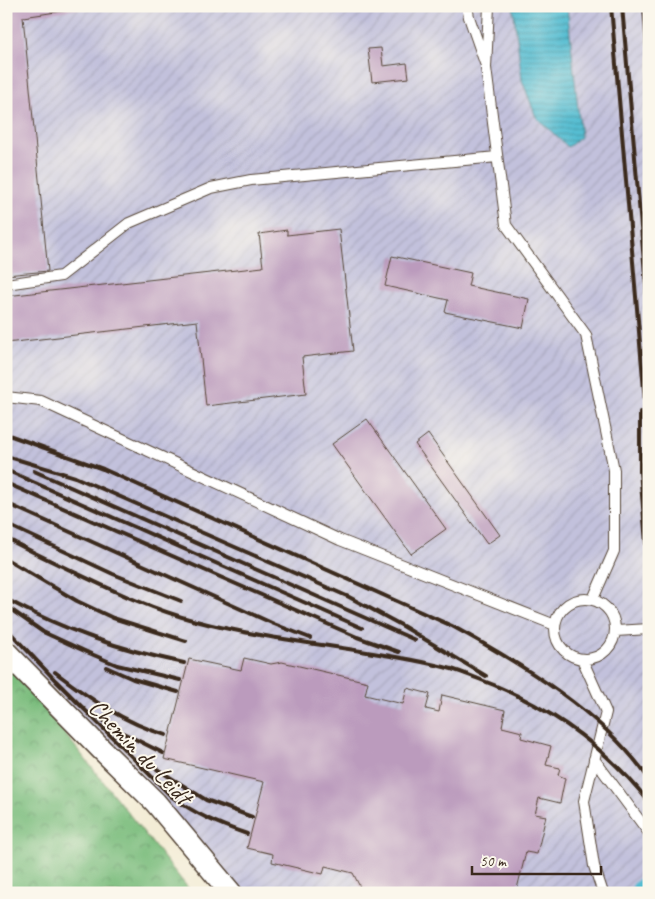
<svg xmlns="http://www.w3.org/2000/svg" width="655" height="899" viewBox="0 0 655 899" font-family="Caveat,sans-serif">
  <style>
    .industrial { fill: url(#industrial-furrows) }
    .forest { fill: url(#forest-crowns); stroke: #5b744e }
    .water { fill: url(#water-rules); stroke: #487478 }
    .lines { fill: none; stroke-linecap: round; stroke-linejoin: round }
    .river { stroke: #55bdd2; stroke-width: 31 }
    .building { fill: #bb9bbd }
    .service-casing { stroke: #574739; stroke-width: 12 }
    .minor-casing { stroke: #574739; stroke-width: 24 }
    .service { stroke: #fff; stroke-width: 10 }
    .minor { stroke: #fff; stroke-width: 21 }
    .rail { stroke: #3b2a1e; stroke-width: 4 }
    .labels { text-anchor: middle; stroke-width: 4; stroke-linejoin: round; paint-order: stroke }
    .street-label { font-size: 25px; fill: #3b2a1e; stroke: #fbf7ec }
  </style>
  <defs>
    <pattern id="industrial-furrows" width="10" height="10" patternUnits="userSpaceOnUse" patternTransform="scale(1.25)"><rect width="10" height="10" fill="#c2c1dc"/><path d="M-1 1l2-2M0 10L10 0M9 11l2-2" fill="none" stroke="#a8a6bc"/></pattern>
    <pattern id="forest-crowns" width="20" height="18" patternUnits="userSpaceOnUse" patternTransform="scale(1.25)"><rect width="20" height="18" fill="#7bbd7e"/><path d="M2 6a3 3 0 1 1 6 0M12 15a3 3 0 1 1 6 0" fill="none" stroke="#669a67"/></pattern>
    <pattern id="water-rules" width="6" height="5" patternUnits="userSpaceOnUse" patternTransform="scale(1.25)"><rect width="6" height="5" fill="#55bdd2"/><path d="M0 2.5h6" fill="none" stroke="#489aaa"/></pattern>
  </defs>
  <rect width="100%" height="100%" fill="#fbf7ec"/>
  <filter id="ink" filterUnits="userSpaceOnUse"><feTurbulence type="fractalNoise" baseFrequency=".02" numOctaves="2"/><feDisplacementMap in="SourceGraphic" scale="10" xChannelSelector="R" yChannelSelector="G"/><feConvolveMatrix kernelMatrix="1 2 1 2 8 2 1 2 1" color-interpolation-filters="sRGB"/></filter>
  <filter id="wash" filterUnits="userSpaceOnUse"><feTurbulence type="fractalNoise" baseFrequency=".0096" numOctaves="4" result="noise"/><feDisplacementMap in="SourceGraphic" scale="20" xChannelSelector="R" yChannelSelector="G"/><feGaussianBlur stdDeviation="1.12" result="paint"/><feColorMatrix in="noise" values="0 0 0 0 0 0 0 0 0 0 0 0 0 0 0 0 0 1.4 0 .05"/><feComposite in="paint" operator="in"/></filter>
  <g filter="url(#wash)">
    <rect width="100%" height="100%" fill="#f3ecd5"/>
    <path class="industrial" d="M6,6H649V893H242L6,638Z"/>
    <path class="forest" d="M6,662L11,666L192,893H6Z"/>
    <path class="water" d="M513,6H567L581,137L568,147L536,117L522,80Z"/>
    <g class="lines">
      <path class="river" d="M646,893L649,892"/>
    </g>
    <g id="blocks">
      <path class="building" d="M6,6L90,7L23,17L48,271L6,275Z
        M381,48L383,66L407,63L409,78L372,82L368,49Z
        M339,229L353,351L302,357L306,394L206,406L197,321L6,343V296L263,267L259,234L287,230V235Z
        M392,256L471,273L468,286L529,299L523,328L445,312L448,300L385,286Z
        M367,419L446,529L411,554L332,444Z
        M428,434L500,535L487,544L415,444Z
        M244,658L271,664L282,662L368,682L365,695L403,704L407,688L430,694L426,709L439,712L442,695L505,710L502,727L522,732L521,738L551,746L546,765L560,768L558,775L565,778L560,803L539,798L535,814L546,816L537,854L526,852L516,893H379L361,889L353,873L325,866L323,874L272,862L273,854L247,848L264,782L164,759L189,659L241,670Z"/>
    </g>
  </g>
  <g filter="url(#ink)">
    <use href="#blocks" fill-opacity="0" stroke="#574739" stroke-width="1"/>
    <g class="lines">
      <defs>
        <path id="service" d="M467,6L469,17L485,63
          M489,6L486,68L506,225L586,335L614,470V551L593,599
          M6,284L61,276L129,223L211,188L251,180L497,157
          M6,397L41,401L340,540L555,625
          M555 629a30 30 0 1 1 60 0a30 30 0 1 1-60 0Z
          M616,631L649,629
          M582,659L606,712L584,801L594,866L603,893
          M594,759L649,833"/>
        <path id="minor" d="M6,652L101,749L155,802L231,893"/>
      </defs>
      <use href="#service" class="service-casing"/>
      <use href="#minor" class="minor-casing"/>
      <use href="#service" class="service"/>
      <use href="#minor" class="minor"/>
      <path class="rail" d="M611,6L649,448
        M622,6L649,320
        M644,6L649,77
        M640,412V471L649,579
        M6,434L103,469L452,626C520,663 605,714 649,779
        M6,456L75,477L349,597L401,625L486,676
        M6,470L362,628
        M34,471L415,640
        M6,483L357,637L399,652
        M6,503L274,624L310,638
        M6,524L113,574L181,601
        M6,538C28,550 51,561 74,572C114,591 153,610 196,621C277,643 363,647 444,667C461,671 478,679 494,685C555,711 608,750 649,802
        M6,559L77,601L113,618L186,641
        M6,599C66,631 118,649 184,663
        M6,606L43,632L89,653L117,665L180,680
        M6,628L56,681L172,797C197,815 218,824 247,834
        M106,667L133,679L178,692
        M55,672C89,698 124,723 166,735
        M100,718L119,731L163,753
        M141,759L206,800L252,817"/>
    </g>
  </g>
  <g class="labels">
    <g class="street-label">
      <text transform="translate(141 751) rotate(46)" y="9">Chemin du Leidt</text>
    </g>
  </g>
  <rect width="655" height="899" fill="none" stroke="#fbf7ec" stroke-width="25"/>
  <path d="M472 866v8h129v-8" fill="none" stroke="#3b2a1e" stroke-width="2.5"/>
  <text x="480" y="866" font-size="15" fill="#3b2a1e" stroke="#fbf7ec" stroke-width="4" paint-order="stroke">50 m</text>
</svg>
